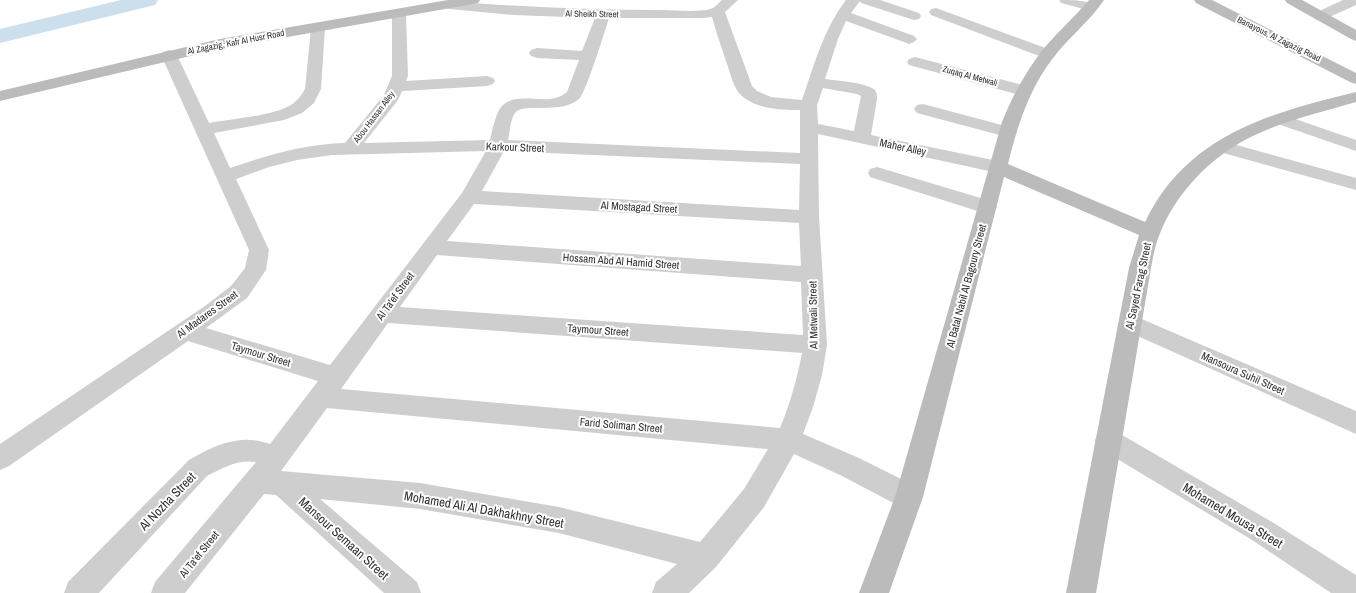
<svg xmlns="http://www.w3.org/2000/svg" width="1356" height="593" viewBox="0 0 1356 593" font-family="'Archivo Narrow',sans-serif">
  <style>
    .lines { fill: none; stroke-linecap: round; stroke-linejoin: round }
    .canal { fill: #ccdfed; fill-rule: evenodd }
    .minor { fill: #cecece; fill-rule: evenodd }
    .secondary { fill: #bbb; fill-rule: evenodd }
    .labels { text-anchor: middle; stroke-width: 4; stroke-linejoin: round; paint-order: stroke }
    .far-street-label { font-size: 9px; fill: #313131; stroke: #fff }
    .street-label { font-size: 11px; fill: #313131; stroke: #fff }
    .near-street-label { font-size: 13px; fill: #313131; stroke: #fff }
  </style>
  <rect width="100%" height="100%" fill="#fff"/>
  <g class="lines">
    <path class="canal" d="M121,0H158L155,5L0,43V29Z"/>
    <path class="minor" d="M722,0H738L725,12L752,86L757,91L771,97L802,100C814,66 823,30 846,0H880L919,13L921,16L919,19L914,20L861,3L860,1L851,13L914,36L917,39L914,42L909,44L904,42L846,21L838,39L825,79C838,81 865,82 875,90C877,93 877,96 877,99L871,135L998,161L1005,163L1007,167L1005,171L998,173L818,134L819,217L827,345L822,375L813,407L803,434L859,458L919,488L923,497L919,506L909,510L899,506L840,475L794,454L764,507L716,567L689,593H652L656,582L677,564L559,533L420,509L320,499L417,582L421,593H384L276,495L264,494L185,593H151L155,582L256,462C238,459 222,468 207,476L99,593H64L68,582L189,460C215,445 240,433 270,444L318,381L188,341L9,466L0,470V444L205,306L231,286L245,268L249,250L161,55L163,52L169,50L175,52L177,55L209,123C231,119 273,116 291,105C297,101 301,96 305,89L311,28L313,25L318,24L323,25L325,28L321,89L314,103L302,113L284,120L214,133L230,168C267,155 306,144 345,143L384,95L392,76V14L394,11L399,10L404,11L406,14L408,76L406,81L487,76L493,78L495,81L493,84L487,86L402,91L398,100L364,143L490,140C492,131 494,121 498,112C509,90 537,103 555,98C560,97 563,95 567,92L579,60L537,58L531,56L529,53L531,50L537,48L582,51L595,18L513,15L449,9L444,8L442,5L444,2L449,1C520,7 590,10 662,10C675,10 702,13 713,8C716,6 720,2 722,0ZM712,17C716,32 721,46 726,61C730,71 732,84 739,93C753,109 781,110 800,110V153L508,140C510,132 510,120 515,113C522,102 561,115 579,99C586,93 605,31 609,18H704ZM823,88L857,94L861,96L854,131L818,124L817,105ZM486,151L462,193L330,365L206,328L247,298L266,270L269,250L236,179L269,167L297,160L332,155ZM504,151L800,164L799,210L482,191ZM474,204L799,223L801,266L447,241ZM437,255L801,282L803,335L400,307ZM388,323L802,353C797,379 790,404 780,428L341,389ZM327,408L768,449L744,489L700,542L559,507L420,483L281,471Z
      M1059,0C1070,0 1091,0 1098,7L1096,10L1091,11L1061,3Z
      M1343,0H1356V5L1325,19L1320,20L1315,19L1313,16L1315,13Z
      M936,8L1054,51L1056,54L1054,57L1048,59L1042,57L931,15L929,12L931,9Z
      M915,57L1030,87L1032,91L1030,95L1024,96L909,65L907,62L909,59Z
      M923,104L1013,128L1016,132L1013,136L1007,137L917,113L914,109L917,105Z
      M1281,114L1356,140V151L1275,123L1272,119L1275,115Z
      M1222,141L1356,178V190L1216,151L1213,147L1216,143Z
      M877,167L994,202L997,207L994,212L987,214L870,177L868,173L870,169Z
      M1130,314L1356,411V434L1122,329L1119,323L1122,317Z
      M1108,429L1117,432L1272,522L1356,575V593H1331L1252,540L1099,448L1095,440L1099,432Z"/>
    <path class="secondary" d="M448,0H480L478,3L473,4L220,49L0,101V91L220,39Z
      M1089,0H1104C1090,21 1069,37 1053,58C1029,89 1017,127 1008,164L1145,222C1187,135 1270,113 1356,92V102C1322,112 1287,120 1255,135C1213,154 1175,193 1159,236C1155,246 1153,257 1151,268L1096,593H1066L1129,268L1139,235L1004,177L923,497L889,593H859L895,497L1002,122C1012,97 1025,73 1041,52C1056,33 1074,18 1089,0Z
      M1194,0H1212L1356,73V84L1350,82L1196,3Z
      M1285,0H1302L1356,30V41L1351,39L1287,3Z"/>
  </g>
  <g class="labels">
    <g class="far-street-label">
      <text transform="translate(592 14) rotate(1)" y="3">Al Sheikh Street</text>
      <text transform="translate(1279 39) rotate(26)" y="3">Banayous, Al Zagazig Road</text>
      <text transform="translate(236 42) rotate(-11)" y="3">Al Zagazig, Kafr Al Husr Road</text>
      <text transform="translate(970 76) rotate(15)" y="3">Zuqaq Al Metwali</text>
      <text transform="translate(374 117) rotate(-53)" y="3">Abou Hassan Alley</text>
    </g>
    <g class="street-label">
      <text transform="translate(515 147) rotate(2)" y="4">Karkour Street</text>
      <text transform="translate(903 147) rotate(12)" y="4">Maher Alley</text>
      <text transform="translate(639 207) rotate(3)" y="4">Al Mostagad Street</text>
      <text transform="translate(621 261) rotate(4)" y="4">Hossam Abd Al Hamid Street</text>
      <text transform="translate(966 286) rotate(-75)" y="4">Al Batal Nabil Al Bagoury Street</text>
      <text transform="translate(1138 286) rotate(-78)" y="4">Al Sayed Farag Street</text>
      <text transform="translate(395 296) rotate(-54)" y="4">Al Ta'ef Street</text>
      <text transform="translate(207 314) rotate(-36)" y="4">Al Madares Street</text>
      <text transform="translate(813 315) rotate(-91)" y="4">Al Metwali Street</text>
      <text transform="translate(598 330) rotate(4)" y="4">Taymour Street</text>
      <text transform="translate(261 354) rotate(17)" y="4">Taymour Street</text>
      <text transform="translate(1243 373) rotate(24)" y="4">Mansoura Suhil Street</text>
      <text transform="translate(621 425) rotate(5)" y="4">Farid Soliman Street</text>
      <text transform="translate(199 554) rotate(-51)" y="4">Al Ta'ef Street</text>
    </g>
    <g class="near-street-label">
      <text transform="translate(167 501) rotate(-46)" y="5">Al Nozha Street</text>
      <text transform="translate(484 509) rotate(10)" y="5">Mohamed Ali Al Dakhakhny Street</text>
      <text transform="translate(1233 515) rotate(31)" y="5">Mohamed Mousa Street</text>
      <text transform="translate(344 538) rotate(42)" y="5">Mansour Semaan Street</text>
    </g>
  </g>
</svg>
